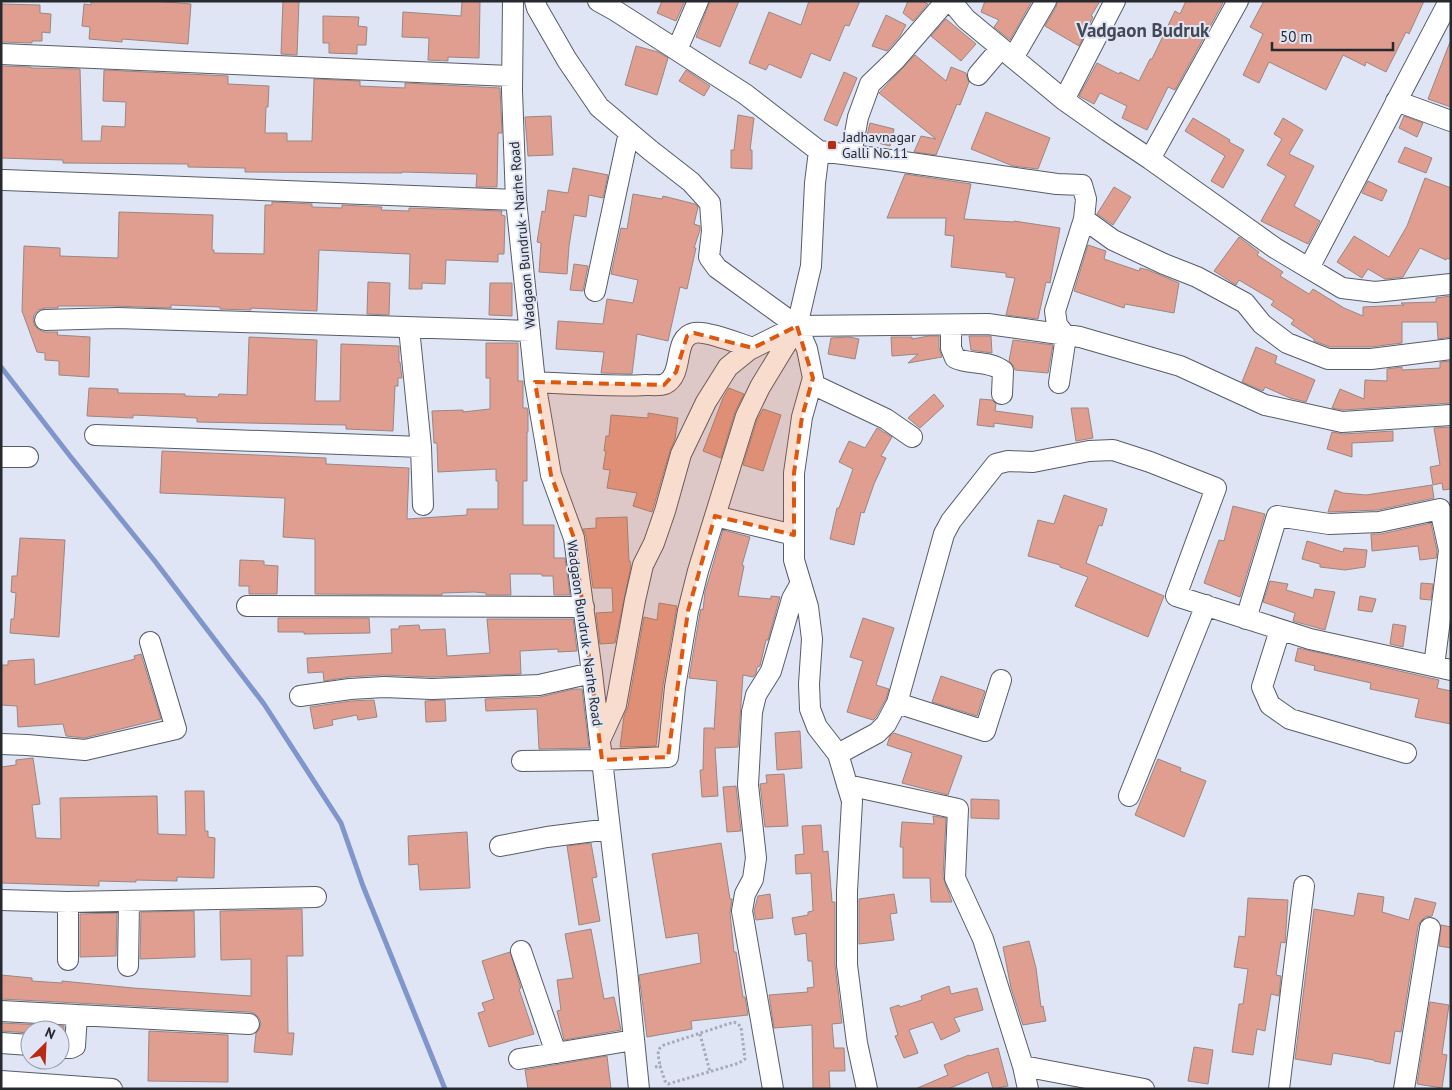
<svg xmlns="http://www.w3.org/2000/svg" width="1452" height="1090" viewBox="0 0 1452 1090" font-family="'PT Sans',sans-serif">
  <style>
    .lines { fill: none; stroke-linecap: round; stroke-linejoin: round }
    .stream { stroke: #8095ca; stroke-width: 5 }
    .building { fill: #e09e90; stroke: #998784 }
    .minor-casing { stroke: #575c69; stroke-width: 22 }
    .path { stroke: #a5aab6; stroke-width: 3; stroke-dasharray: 2.5 2.5; stroke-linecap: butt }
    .minor { stroke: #fff; stroke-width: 20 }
    .marked { fill: #de570e; fill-opacity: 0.2; stroke: #de570e; stroke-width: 4; stroke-dasharray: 10 6; stroke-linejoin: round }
    .poi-dot { fill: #b72a14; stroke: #dfe5f5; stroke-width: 2 }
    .labels { text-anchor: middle; stroke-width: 4; stroke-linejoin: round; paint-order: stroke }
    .poi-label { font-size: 14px; fill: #26292e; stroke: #dfe5f5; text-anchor: start }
    .street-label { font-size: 14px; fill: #26292e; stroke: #dfe5f5 }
    .district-label { font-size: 19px; font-weight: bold; fill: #434854; stroke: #dfe5f5 }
  </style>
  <rect width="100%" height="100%" fill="#dfe5f5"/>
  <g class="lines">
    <path class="stream" d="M1,367L70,456L154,560L264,704L341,823L363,886L445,1089"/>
  </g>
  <path class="building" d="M91,1H153L191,4L188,44L122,39V42L89,39L90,27L82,26L84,4L91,5Z
    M283,1H299L297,55L281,54Z
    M462,1H480L479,58L448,57V61L428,60L429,38L402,37L403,12L461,16Z
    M662,1H685L676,21L657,13Z
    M710,1H739L720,47L696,37Z
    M809,1H860L849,26L845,25L830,61L811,53L801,78L769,64L766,70L749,63L769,12L801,25Z
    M908,1H921L928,4L913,21L903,13Z
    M985,1H1032L1010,40L994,27L999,20L981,12Z
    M1058,1H1100L1091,16L1093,17L1079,46L1045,26L1056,7Z
    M1186,1H1224L1175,90L1168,87L1147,130L1122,118L1127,106L1100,93L1094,104L1079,96L1097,63L1119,74L1120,72L1139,81L1150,59H1152L1175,11L1180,14Z
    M1264,1H1424L1409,34L1406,32L1386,72L1366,62L1365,66L1343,55L1326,90L1269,62L1259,83L1243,75L1263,34L1250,27Z
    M1,4L40,5V13L51,14L50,33L42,32V41H32V43L1,42Z
    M886,15L906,25L900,36L887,51L872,46Z
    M323,16L359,17L358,26L367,27L366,45H357V54L329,53V43H323Z
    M946,19L976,44L961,61L931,36Z
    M1450,42H1451V107L1428,99Z
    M636,46L658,52L668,58L657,95L625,85Z
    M915,55L946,81L951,67L966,73L967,78L969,82L960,105L957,104L936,155L914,152L921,136L936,139L879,93Z
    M1,66L31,67V68L80,69L82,141H101L102,126L125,127L126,102L103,101L104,70L228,76V84L269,86L268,107H266L265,133H287V141H312L314,79L360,81V86L405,88V83L500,88L502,133H498L497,187H476L477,174L402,172V173L245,172V168L188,167V164L63,163V160L1,158Z
    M686,70L710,86L704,96L679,81Z
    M844,72L857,78L837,126L824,120Z
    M986,112L1050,138L1038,169L1013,166L971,149Z
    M738,115L754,118L750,150H752V169L731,168V150H734Z
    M551,116L553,155L528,156L525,117Z
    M1404,116L1423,123L1417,137L1399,128Z
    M1193,118L1230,140L1229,142L1244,150L1223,188L1211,181L1225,156L1185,131Z
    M1283,118L1303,130L1289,154L1314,166L1294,206L1320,221L1308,244L1261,221L1286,176L1267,165L1282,139L1274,134Z
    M870,123L894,129L890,146L866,140Z
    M1405,147L1432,158L1426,173L1398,162Z
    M573,168L608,175L603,198L589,195L586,217L574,215L569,246L567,274L539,272L541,243L537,242L542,211L545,212L548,190L568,193Z
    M905,174L971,184L964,219L1014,222V221L1060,228L1050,283L1046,282L1038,319L1006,315L1015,278L1006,277V273L951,267L954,236L945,235L946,218H887Z
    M1425,178L1451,188V260L1447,258L1446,260L1420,248L1403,277L1385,279L1368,269L1362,278L1337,262L1354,236L1389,257L1407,226Z
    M1368,181L1387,190L1382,201L1362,193Z
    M1114,187L1131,197L1113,225L1097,214Z
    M633,194L662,199L663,196L695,204L698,207L694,224L700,226V230L694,248H696L687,289L680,287L668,341L637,334L632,374L601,373L604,352L556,349L558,321L603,324L607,299L633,303L638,280L611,274L621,228L627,229Z
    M272,202L312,204V207L342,208V205L382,207L381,210L409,211V208L502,211L501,215L505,216L504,254H498V262L446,260L445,284L422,283V289H409L410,254L319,250L317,311L251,308V310L220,309V307L171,305V308L113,306H58V308H45L38,310L34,315L33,320L35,326L39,330L45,332H58L57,335L90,337L89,377L59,375V361L45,360V353L37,352L22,311L24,246L60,248V256L118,258L119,212L213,215L212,250H214V253L264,254L265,205H272Z
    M1239,237L1259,252L1257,255L1283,272L1280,276L1309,294L1313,289L1344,308L1363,316V307L1404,305L1401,303L1436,302V298L1451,296V337L1438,339L1437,322H1402V343L1370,347H1330L1314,341V339L1291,324L1294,320L1271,305L1274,301L1239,280L1236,285L1214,271Z
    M1088,245L1106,251L1104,259L1139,271L1140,268L1148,270L1179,283L1174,313L1125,304L1124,308L1074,291Z
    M574,264L588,266L583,291L570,290Z
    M368,282L390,283L389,315L367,314Z
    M490,283H512V316L489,315Z
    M929,336H939V348L942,357L908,363L918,354L892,356L891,337H912V339Z
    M969,336H991L992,353L971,350Z
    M249,337L317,340L315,401H340L341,344L399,346V362H400L402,378H398V386H395L393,431L346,429V425L197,422V418L133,415V418L87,416L89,388L118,389V393L185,394V396L218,397L219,394L247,395Z
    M849,337L859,339L855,359L828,354L831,338Z
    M1013,340L1053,345L1048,373L1015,370L1013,365L1009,361Z
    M486,343H518V381H523V408H527L528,412V432H527V481H523V525H554V558H565L570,595H554L553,576H542V574H510L511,595H486V593L474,592L442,593V595L315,594V539L283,537L285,498L160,493L162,451L326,458V464L409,468L407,519L467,515V509H498V481H496V469L438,472L437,443H434L432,411L463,410V412L490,409V378H486Z
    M1256,347L1277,356L1275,363L1315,380L1306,402L1290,398L1265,387L1263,391L1242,382Z
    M1451,361V403L1343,410L1332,408L1340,389L1364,399L1365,380L1387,381V369L1402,367V370L1440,368V362Z
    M729,388L744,394L735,412L721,458L703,451L723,398Z
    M934,394L944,406L920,428L908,418Z
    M980,399L992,400L996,404L995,411L1033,416L1032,428L994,423V427L977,425Z
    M1071,408H1088L1093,438L1076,441Z
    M763,409L781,415L763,471L743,465L757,420Z
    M648,413L678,418L675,439L670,451L652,512L633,506L637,493L607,488L610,470L603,469L606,451H604L606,436H609L611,415L648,418Z
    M1451,427V489L1443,490L1442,483L1433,485L1430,467L1440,465L1434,428Z
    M877,428L892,437L881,456L886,458L874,484L864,513L861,512L854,545L830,539L837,508H839L853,469L839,462L849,441L865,448Z
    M1393,431V441L1352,443V457L1327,449L1332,432L1343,434Z
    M1432,485L1434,498L1378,510L1328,512L1335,490L1343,493L1366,495Z
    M1064,495L1107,509L1102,526L1099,525L1086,563L1164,596L1148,637L1075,606L1088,577L1060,567V565L1028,556L1038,520L1054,524Z
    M1233,506L1265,514L1240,597L1204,583L1219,540L1224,541Z
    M627,517L629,561H630L631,566L615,643L600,644L596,613L613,612L612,588H593L586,536L583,529L596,528V518Z
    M1431,523L1437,551L1436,558L1420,560L1418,546L1372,551L1371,534H1381Z
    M723,530L750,537L742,565L744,566L738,596L771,599V596L780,597L768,640H766L760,666L757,667L756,673L753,677L743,675L738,747L715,748L718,796L702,797L700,770H703L704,728H713L714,730L717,681L689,678L700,613L701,609L703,610L705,592Z
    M20,538L65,540L59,637L10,633L11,619H14L16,593L11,592L12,576H17Z
    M1307,541L1343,552L1344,548L1367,550L1365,567L1345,570L1320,567V564L1302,559Z
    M240,560L264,561V565L278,566L277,594H249V586H239Z
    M1270,581L1288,584L1286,590L1313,598L1315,589L1335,592L1325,630L1293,621L1295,613L1263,602Z
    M1421,583L1433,584L1431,600L1420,599Z
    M1360,596L1376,599L1372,612L1358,610Z
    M659,603L677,606L663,685L656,746L620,747L624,716L628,707L644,617L657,620Z
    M278,618H369L370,633L304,634V632H278Z
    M863,618L894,628L876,685L889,689L886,699L876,717L873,720L847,712L863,661L850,657Z
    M487,619H573L577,651L558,652V649L520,651L521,674L432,677L383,675L349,677L324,681L323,672L308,673L307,658L392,653L391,629H399V626L419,625L420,630L445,629L447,656L490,653Z
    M1393,624L1406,626L1403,647L1390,644Z
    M1298,648L1439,680L1437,688L1451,691V724L1415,717L1419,699L1370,689L1371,683L1314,670L1315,666L1295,661Z
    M141,654L161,719L84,738L66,736L63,724L18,727L17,706L1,705V665H8V661L34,659L35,685L135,659L134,656Z
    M941,676L985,691L977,716L932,702Z
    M574,689H582L589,748L539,749L537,709L486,711L485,699L540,697Z
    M374,700L377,717L358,720L357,715L332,720L333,725L314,729L310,707L351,701Z
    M445,700L446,721L426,722L425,701Z
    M800,731L802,768L777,770L775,733Z
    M894,733L962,756L948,795L902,783L912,753L887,745L890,736Z
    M33,758L40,804L32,805L36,838L61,839L60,798L157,796L158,834L186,835L185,791H204L205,831H208V837L215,838L214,878L177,877V881L136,880V882L99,881V886L1,883V767L16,765V760Z
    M1158,759L1181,768L1180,771L1206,781L1184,837L1135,815Z
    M784,774L788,826L765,827L760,784L767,783L766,775Z
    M736,786L741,831L727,832L723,787Z
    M971,799L999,800V819L971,818Z
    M933,816L946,818L943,877L952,902H931L930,878H903V847H900L902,822L934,824Z
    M821,825L823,852L828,851L832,902H835V965L842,1023L832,1024L834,1048H844L845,1071H829L830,1089H813L812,1025L774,1028L769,995L808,992L807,988L814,987L812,961H808L806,933L795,935L792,918L808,915V912L813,911L811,873L796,874L795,855L804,854L802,826Z
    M467,832L470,888L420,890L418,864L409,865L408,836Z
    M591,843L597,877L592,878L600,921L579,925L567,846Z
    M721,843L730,899H732L730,913L734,952H736L743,997H745L748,1015L691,1021L692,1029L647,1037L639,975L701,963L698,933L666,938L652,854Z
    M1358,893L1384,897L1382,912L1409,920L1415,898L1436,903L1432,916L1425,917L1421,921L1418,926L1401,1032L1395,1031L1390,1064L1374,1061V1060L1333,1053L1331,1065L1295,1059L1314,909L1354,916Z
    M770,894L773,918L756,920L754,911L758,896Z
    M894,894L897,913L890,914L894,940L859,944V899Z
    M1248,898L1288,900L1285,943L1281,942L1276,975L1281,976L1279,996L1271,994L1265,1031L1257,1029L1253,1055L1232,1052L1239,1004H1243L1248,969L1234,967L1239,936L1245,937Z
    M302,909L303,956H287L288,1033H294L292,1055L254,1052L256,1033L259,1030L261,1024L259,1018L255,1014L250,1012L1,999V975L32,978V981L62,983V981L133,988L251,996V959L221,960L220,911Z
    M194,911L195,957L140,959L141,912Z
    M117,913L116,956L80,957V914Z
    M1441,925L1451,927V948L1439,946Z
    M591,929L604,999L614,997L621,1030L564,1040L557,1011L561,1010L557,980L573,978L565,934Z
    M1029,941L1036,968L1041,1007L1043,1006L1046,1021L1023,1025L1011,988L1003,947Z
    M510,952L521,988L519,989L534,1034L489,1047L478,1013L485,1011L482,1003L494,999L482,961Z
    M949,986L951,994L977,988L983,1010L954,1018L960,1031L941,1040L933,1022L909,1030L918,1053L904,1058L895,1036L898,1035L890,1008L899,1005L900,1007L922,1000L921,996Z
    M1430,1002L1449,1005L1442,1054L1447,1055L1442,1088L1417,1084Z
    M1,1023L64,1026V1030H30V1033L1,1031Z
    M149,1031L228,1035V1082L148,1081Z
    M1194,1047L1213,1050L1208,1084L1188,1081Z
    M998,1048L1008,1086L993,1089L988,1072L948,1089H915L948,1075L944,1065L969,1055V1056Z
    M607,1056L611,1089H528L525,1070Z"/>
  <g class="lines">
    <defs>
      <path id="minor" d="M513,1L512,91L516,200L535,382L551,475L574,538L592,673L610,829L627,970L639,1089
        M535,1L537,8L567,60L599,107L650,150L691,182L710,203L712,231L709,257L717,268L797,326L807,349L813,378L802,417L794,473V560L808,607L812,639L809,684L810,709L817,727L838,754L852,801L847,891V965L857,1043L867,1089
        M598,1L616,11L745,94L819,151L883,159L1057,184L1082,185L1086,199L1084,219L1113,240L1164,264L1197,277L1245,303L1262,324L1287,343L1328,359H1371L1451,349
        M951,1L966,19L1064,100L1108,131L1150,159L1275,248L1342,288L1375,292L1451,284
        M677,50L698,1
        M1,54L512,76
        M1013,58L1046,1
        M978,75L1001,48
        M1064,100L1115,1
        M1396,101L1451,121
        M851,155L858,117L870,84L896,59L946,1
        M1150,159L1238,1
        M4,180L516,200
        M1309,268L1447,5L1448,1
        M595,291L629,132
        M45,320L117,318L530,331
        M951,325V348L955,358C969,365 990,360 1003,371L1002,394
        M409,328L421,447L423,505
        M535,382C572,384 609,387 646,385C652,385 660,386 665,384C685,374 672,338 694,333C705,330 740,344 753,348
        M1059,383L1066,336L1057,325L1055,311L1084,219
        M812,384L886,419L912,437
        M95,435L421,447
        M1,457H28
        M715,516L794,535
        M247,606L584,607
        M1246,619L1277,516L1329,524L1379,522L1440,509L1449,550L1434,666
        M1280,630L1262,687L1270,705L1290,719L1406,753
        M300,696L350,689L384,687L432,689L539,685L592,673
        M897,703L985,731L1001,680
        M600,740L616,705L635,600L643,565L654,543L665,511L681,454L706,402L728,367L749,350L797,326L988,324L1080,337L1180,366L1265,405L1342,422L1451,415
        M1,744L27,745L85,750L176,729L150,642
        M838,754L877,733L886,724L897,703L944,534L951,521L996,464L1008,461L1033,462L1089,451L1113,450L1150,462L1216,488L1176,596L1310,639L1451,670
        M522,761L602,760L668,757L675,687L688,611L698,571L746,416L760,387L797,326L811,266L815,183L819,151
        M847,785L958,809L955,878L983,939L1023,1066L1028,1089
        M1129,796L1206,605
        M500,846L547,837L610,829
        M1,900L68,902L316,897
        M68,902V960
        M521,951L556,1053
        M128,966L129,901
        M1,1011L77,1015
        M1,1043L30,1045
        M60,1048H71L75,1046L77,1015L249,1024
        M519,1059L634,1040
        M1023,1066L1144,1089
        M1,1081L112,1089
        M773,1089L742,911L745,894L753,879L756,858L748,785L752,712L756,695L771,671L792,599L801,583
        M1279,1089L1304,886
        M1404,1089L1430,928"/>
    </defs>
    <use href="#minor" class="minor-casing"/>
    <path class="path" d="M700,1034L710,1072
      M655,1067L660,1066L665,1081L668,1084L739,1063L745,1059L741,1027L738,1024L734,1022L664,1045C655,1049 659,1058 660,1066"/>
    <use href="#minor" class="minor"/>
  </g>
  <path class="marked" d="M797,326L813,378L802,417L794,473V535L715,516L688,611L668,757L602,760L574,538L551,475L535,382L664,385L676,372L687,336L694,333L753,348Z"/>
  <rect class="poi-dot" x="827" y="140" width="10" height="10" rx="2.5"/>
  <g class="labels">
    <g class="poi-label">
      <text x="842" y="142">Jadhavnagar<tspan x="842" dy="16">Galli No.11</tspan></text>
    </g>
    <g class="street-label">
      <text transform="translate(522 235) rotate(-95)" y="5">Wadgaon Bundruk - Narhe Road</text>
      <text transform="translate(585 633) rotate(82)" y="5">Wadgaon Bundruk - Narhe Road</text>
    </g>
    <g class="district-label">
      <text x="1143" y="37">Vadgaon Budruk</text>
    </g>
  </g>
  <rect width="1452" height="1090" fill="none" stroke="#26292e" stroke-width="5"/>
  <g transform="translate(45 1045) rotate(24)"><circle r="24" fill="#dfe5f5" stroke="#959aa5"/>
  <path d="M0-4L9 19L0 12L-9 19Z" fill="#b72a14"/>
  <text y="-8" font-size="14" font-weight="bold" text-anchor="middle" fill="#26292e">N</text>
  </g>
  <path d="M1272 42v8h121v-8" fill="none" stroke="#26292e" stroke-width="2.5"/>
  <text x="1280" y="42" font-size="15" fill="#26292e" stroke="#dfe5f5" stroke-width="4" paint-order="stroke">50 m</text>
</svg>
